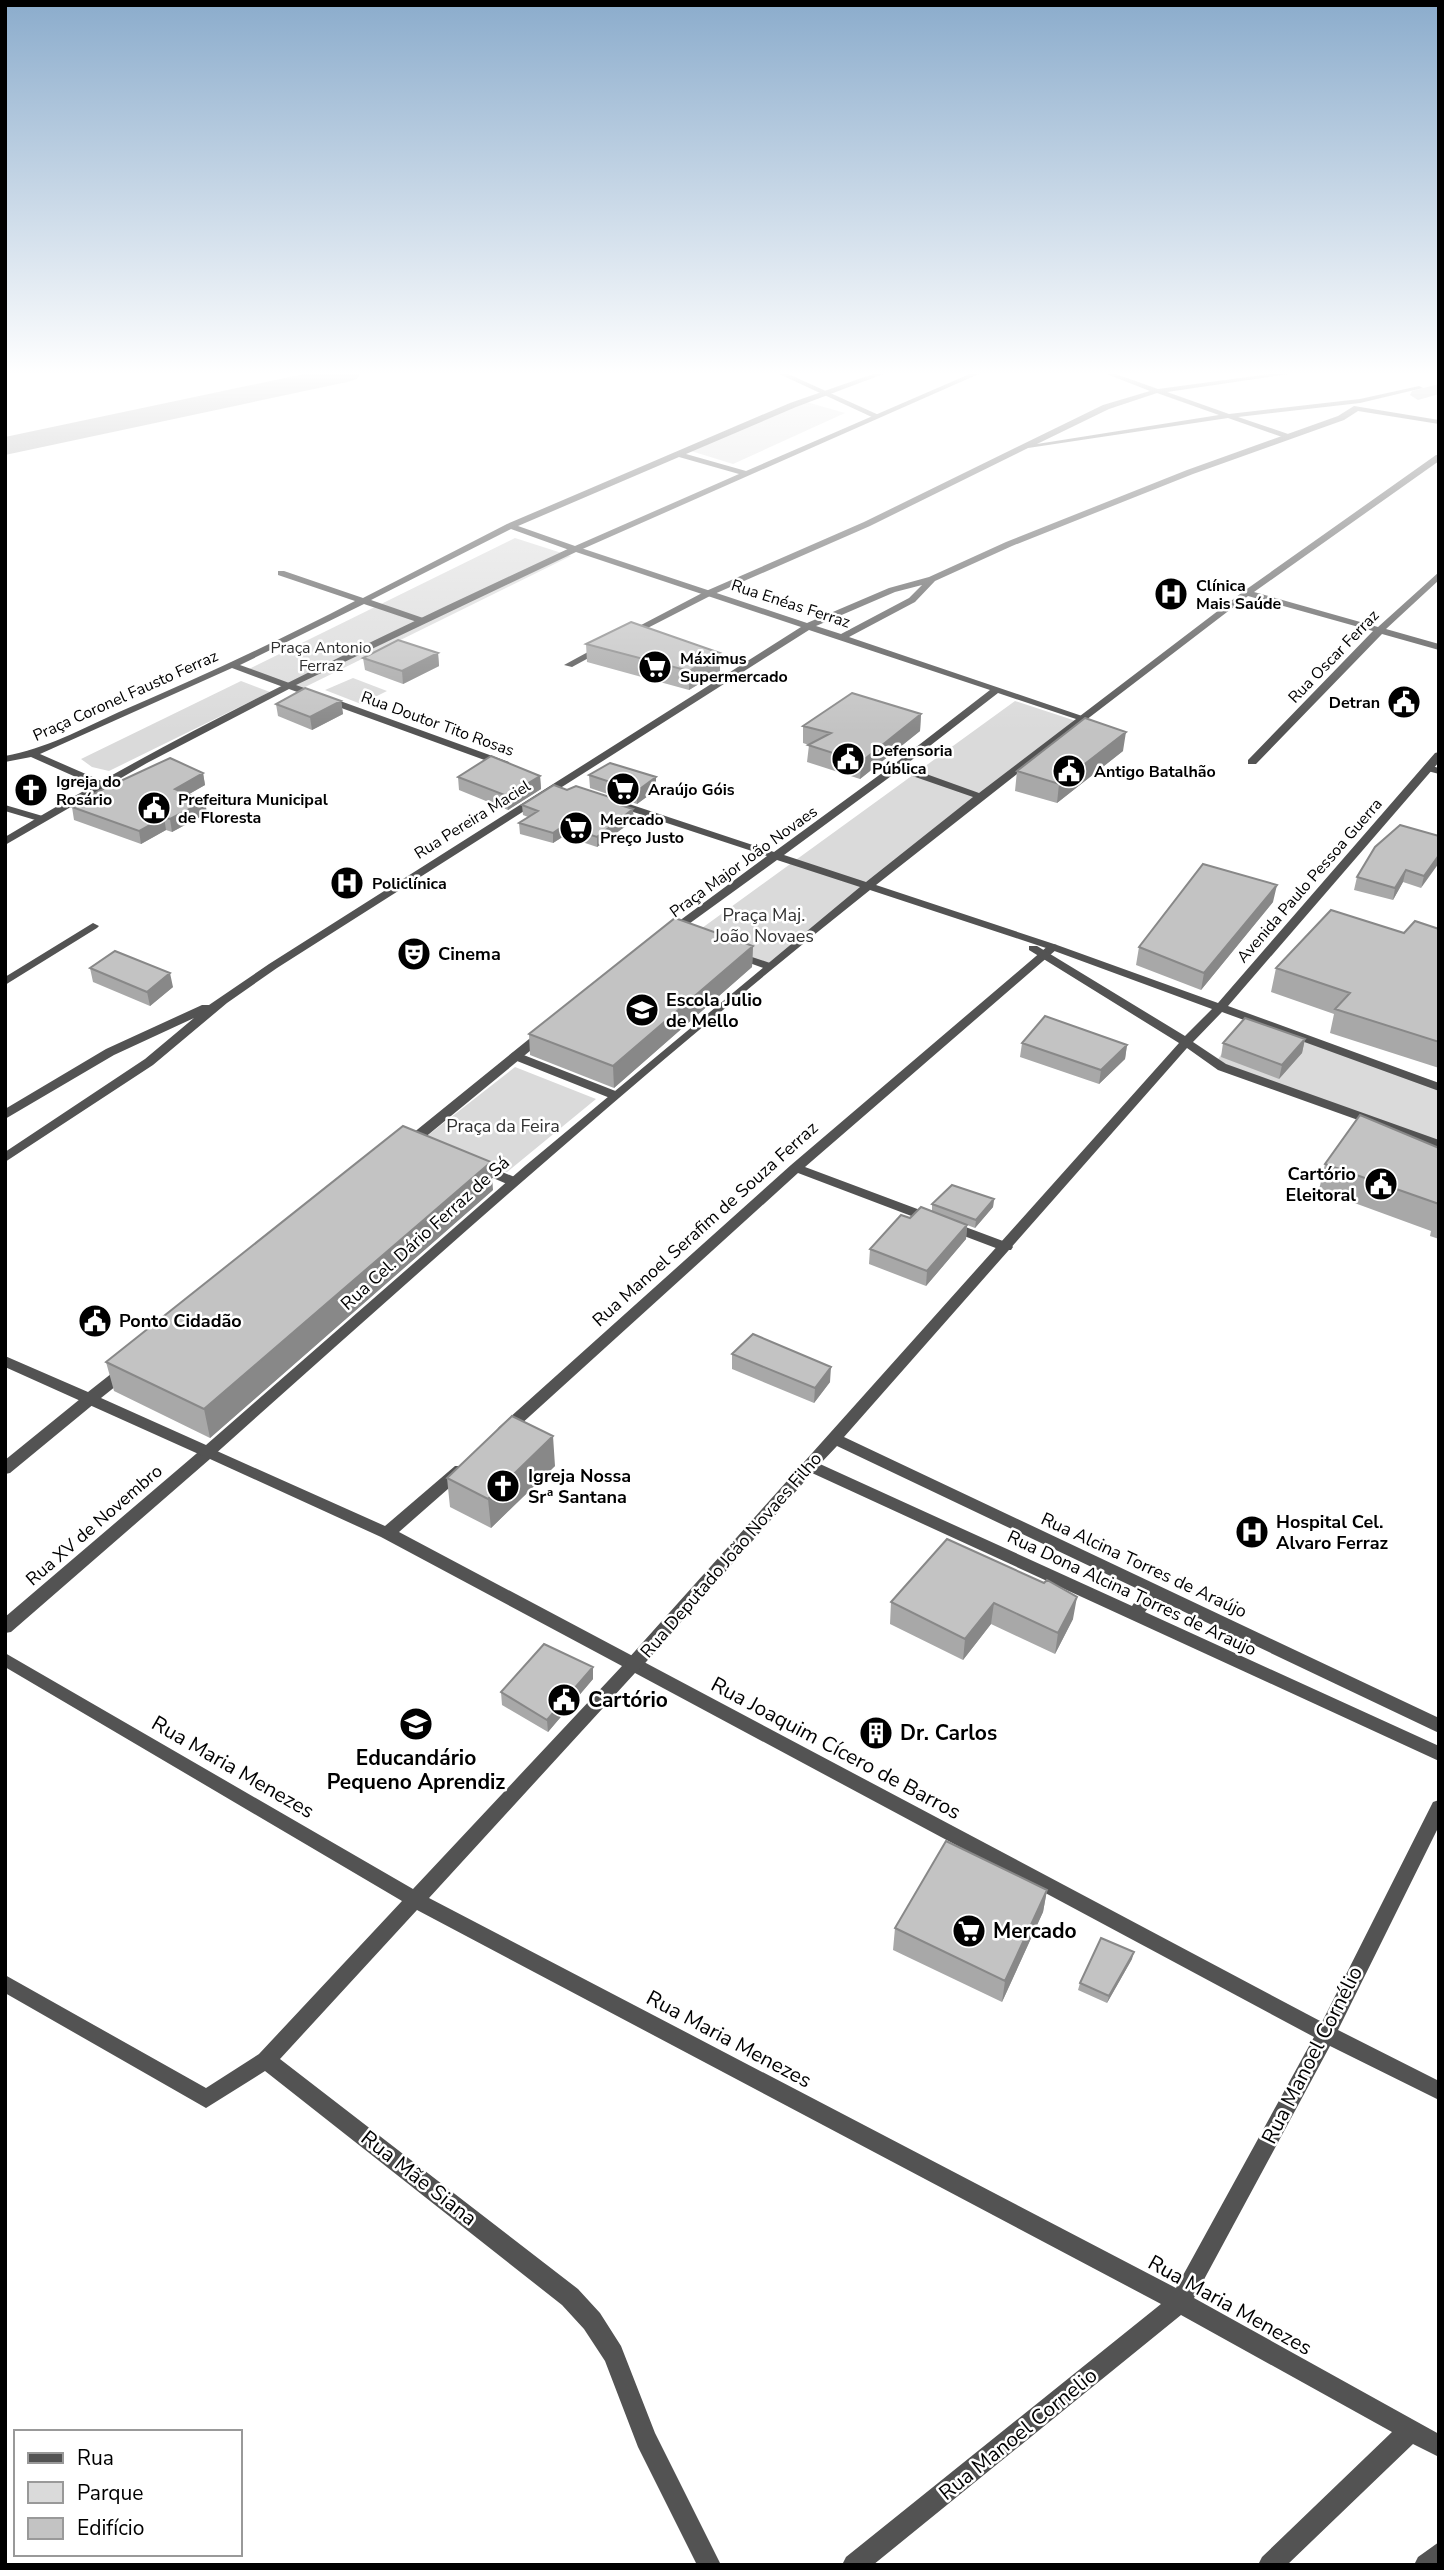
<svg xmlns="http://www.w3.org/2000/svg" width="1444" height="2570" viewBox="0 0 1444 2570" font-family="'Nunito Sans',sans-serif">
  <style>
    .green { fill: #dadada }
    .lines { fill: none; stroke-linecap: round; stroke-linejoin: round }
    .canal { fill: #a1a1a1; fill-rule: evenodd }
    .river { fill: #a1a1a1; fill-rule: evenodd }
    .minor { fill: #535353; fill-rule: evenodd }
    .tertiary { fill: #535353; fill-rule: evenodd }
    .wall { fill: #a8a8a8 }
    .shaded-wall { fill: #888 }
    .building { fill: #c3c3c3; stroke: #888; stroke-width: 2 }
    .labels { text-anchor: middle; stroke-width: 5; stroke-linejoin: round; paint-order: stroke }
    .far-poi-label { font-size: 16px; font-weight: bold; fill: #000; stroke: #fff; text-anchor: start }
    .far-street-label { font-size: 16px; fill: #000; stroke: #fff }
    .far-park-label { font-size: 16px; fill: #313131; stroke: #fff }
    .park-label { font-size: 18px; fill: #313131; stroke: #fff }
    .poi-label { font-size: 18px; font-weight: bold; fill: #000; stroke: #fff; text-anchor: start }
    .street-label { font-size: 18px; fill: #000; stroke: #fff }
    .near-poi-label { font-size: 21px; font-weight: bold; fill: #000; stroke: #fff; text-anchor: start }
    .near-street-label { font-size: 21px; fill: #000; stroke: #fff }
  </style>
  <rect width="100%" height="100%" fill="#fff"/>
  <path class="green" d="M803,401L845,413L733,464L691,451Z
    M515,538L571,556L301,689L247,670Z
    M353,678L387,691L361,704L325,690Z
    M241,681L270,692L109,771L92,767L81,759Z
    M1015,701L1076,721L769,966L691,936Z
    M1246,1016L1439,1083V1143L1215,1064Z
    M515,1067L596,1099L507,1172L427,1136Z"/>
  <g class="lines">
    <path class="canal" d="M1439,384V394L1418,400L1410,395L1412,391Z"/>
    <path class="river" d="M308,373H361L357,379L347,382L5,455V437Z"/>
    <path class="minor" d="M876,373H886L796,407L686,454L746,471L972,373H981L578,551H572L511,529L371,600L426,619V623H420L364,604L240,665L292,684V688H286L232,668L40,754L104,782V786H96L31,757L5,762V756C45,749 82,729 119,712C199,678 278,641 355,601L278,575V571H284L363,598L507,524L790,403ZM679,457L739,474L575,546L518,526Z
      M1104,373H1113L1158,389L1277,373H1295L1167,392L1229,414L1360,399L1419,386L1423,388L1360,403L1238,417L1291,435L1292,437L1288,439L1228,418L1028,448L870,526L712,595L630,637L622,635L706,591L864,522L1103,405L1150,391ZM1157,393L1219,415L1037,444L1109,409Z
      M1436,455H1439V461L1254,592L1378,627L1439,572V580L1386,629L1439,644V650L1382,634L1256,764H1248V760L1373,631L1248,596L1086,720H1080V716L1244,591Z
      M599,646L607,648L572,667L564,665Z
      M1428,765L1439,768V774L1424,770V766Z
      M5,805L46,817L47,819L42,822L5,811Z
      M93,923L99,926L97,928L5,985V977Z
      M1053,944L1057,945V949L805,1167L1011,1244L1013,1247L1011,1250H1001L798,1173L509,1435H499L496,1431L499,1427L791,1165L1049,945Z
      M737,952L773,964L775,966L769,970L733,957V953Z
      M516,1052L618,1092L620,1095L614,1099L610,1098L512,1059L510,1056L512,1053Z
      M475,1161L517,1178L519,1181L512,1185L507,1184L470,1168L468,1165Z
      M90,1394L95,1395L97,1399L95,1403L10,1473L5,1474V1460L85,1395Z
      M208,1447L385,1526L455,1466H465L468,1470L465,1474L399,1532L1322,2022L1433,1802L1439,1800V1826L1338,2030L1439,2081V2100L1330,2046L1194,2298L1439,2434V2457L1413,2444L1287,2565H1258L1262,2557L1392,2432L1181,2315L873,2565H842L846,2557L1161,2304L417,1910L280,2059L578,2289L600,2313L621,2346L655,2433L721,2565H697L638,2447L605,2361L584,2329L562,2305L265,2071L206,2108L5,1993V1975L206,2088L259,2054L402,1901L5,1667V1653L413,1889L622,1666L381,1537L210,1459L11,1632L5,1633V1617L203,1448ZM635,1673L1314,2037L1176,2288L429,1898Z
      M1439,2542V2565H1414L1418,2557Z"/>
    <path class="tertiary" d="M777,373H786L881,416L874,418Z
      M1354,406L1439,420V424L1358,411L1344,420L1193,474L1012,546L935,581L915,602L849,637L1088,718L876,885L1057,945L1218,1003L1435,753L1439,752V762L1228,1006L1439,1083V1091L1222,1012L1193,1042L1226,1064L1439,1140V1149L1218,1070L1187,1048L844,1437L1439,1718V1733L1155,1598L1145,1612L1439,1746V1761L812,1473L639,1670L633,1672L627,1670L625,1665L627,1660L1179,1043L1029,950V946H1037L1185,1036L1212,1009L1049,949L870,890C644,1070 429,1263 213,1456H203L5,1367V1356L88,1392L121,1366H131L133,1370L131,1374L101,1398L206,1445L525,1166L860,887L777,860L675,934H667V930L767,856L606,803V799H614L774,852L893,765L990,690L809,630L277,968L227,1003L153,1065L5,1162V1152L145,1059L194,1018L114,1055L5,1119V1109L106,1049L202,1005H209L269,964L801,627L576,552L296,685L509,762V766H501L289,689L147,763L5,845V837C187,727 379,637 572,547H578L807,623L889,588L929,577L1006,542L1187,470L1338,416ZM922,585L909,598L841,634L816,626L895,592ZM998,693L1076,719L979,793L904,766ZM898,771L973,797L866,882L784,855ZM837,1446L1142,1591L1132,1606L820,1464Z
      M543,1030L547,1031L549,1034L547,1037L412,1148H402L401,1145L402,1142L539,1031Z"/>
  </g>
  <path class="wall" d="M586,644L720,671L689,690L587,662Z
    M438,653L439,666L403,684L365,670L363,658Z
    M341,701L343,714L312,730L278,716L276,704Z
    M921,714L920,731L860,779L807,762L809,745L803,743V726Z
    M1123,751L1057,803L1015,791L1017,771Z
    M203,773L205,785L189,794L207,813L172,832L166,830L141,844L74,820L72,807Z
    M589,775L656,790L637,804L590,788Z
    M540,776L541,789L508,810L459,790L458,777Z
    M567,790L625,802L626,807L634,820L597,847L564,836L553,843L520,834L519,823L528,817L523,815L522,805Z
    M1439,836L1421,888L1403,882L1393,900L1354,890L1357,877Z
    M1273,902L1201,990L1136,965L1139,947Z
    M1439,929V1068L1330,1033L1334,1014L1271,992L1276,968L1404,933Z
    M753,946L752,967L614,1088L530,1055L529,1034Z
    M90,968L173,987L150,1006L93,982Z
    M1305,1039L1302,1053L1279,1079L1221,1057L1223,1043Z
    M1022,1043L1127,1045L1125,1059L1099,1084L1020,1057Z
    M1439,1148V1239L1430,1236L1431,1231L1319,1190L1325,1164Z
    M493,1190L210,1438L114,1391L106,1362Z
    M994,1199L993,1207L975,1228L967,1225L966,1239L926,1286L869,1264L870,1249L932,1211V1204Z
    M732,1354L830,1382L814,1403L732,1369Z
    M555,1466L491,1528L450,1507L447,1478Z
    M947,1539L1073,1619L1055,1654L991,1624L963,1660L890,1624L891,1602Z
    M593,1667V1679L548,1732L502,1705L501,1692Z
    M1047,1890L1043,1912L1002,2002L893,1950L895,1928Z
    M1132,1959L1107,2003L1078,1990L1080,1983Z"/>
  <path class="shaded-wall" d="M438,653L439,666L403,684L402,671Z
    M720,653V671L689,690V671Z
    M341,701L343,714L312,730L310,717Z
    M921,714L920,731L860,779L861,762Z
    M1126,732L1123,751L1057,803L1059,784Z
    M203,773L205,785L177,801L175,789Z
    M540,776L541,789L508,810L507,796Z
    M656,777V790L637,804V791Z
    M205,801L207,813L172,832L170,819Z
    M633,809L634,820L597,847V837Z
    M164,817L166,830L141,844L139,831Z
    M563,826L564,836L553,843V833Z
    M1439,855V863L1421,888L1424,876Z
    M1406,870L1403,882L1393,900L1395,888Z
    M1277,885L1273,902L1201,990L1204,973Z
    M753,946L752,967L614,1088L613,1066Z
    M170,973L173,987L150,1006L147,992Z
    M1305,1039L1302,1053L1279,1079L1282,1065Z
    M1127,1045L1125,1059L1099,1084L1101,1070Z
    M491,1162L493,1190L210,1438L204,1409Z
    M994,1199L993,1207L975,1228L976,1220Z
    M967,1225L966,1239L926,1286L927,1271Z
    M831,1367L830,1382L814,1403L815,1388Z
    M553,1436L555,1466L491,1528L488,1499Z
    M1077,1597L1073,1619L1055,1654L1058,1633Z
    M994,1603L991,1624L963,1660L965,1639Z
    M593,1667V1679L548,1732L547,1720Z
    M1047,1890L1043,1912L1002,2002L1005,1981Z
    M1134,1952L1132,1959L1107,2003L1109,1996Z"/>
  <path class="building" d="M631,622L720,653L689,671L586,644Z
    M398,640L438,653L402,671L363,658Z
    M305,688L341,701L310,717L276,704Z
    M852,693L921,714L861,762L808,745L831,733L803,726Z
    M1085,718L1126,732L1059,784L1017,771Z
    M491,756L540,776L507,796L458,777Z
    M170,758L203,773L175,789L205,801L170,819L164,817L139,831L72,807L99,791Z
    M610,763L656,777L637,791L589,775Z
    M554,785L567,790L576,786L625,802L620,805L633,809L597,837L563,826L553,833L519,823L538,811L522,805Z
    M1400,825L1439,836V855L1424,876L1406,870L1395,888L1357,877L1375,847Z
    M1203,864L1277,885L1204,973L1139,947Z
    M1331,910L1404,933L1415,921L1439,929V1042L1335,1009L1350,993L1276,968Z
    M675,918L753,946L613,1066L529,1034Z
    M115,951L170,973L147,992L90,968Z
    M1045,1016L1127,1045L1101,1070L1022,1043Z
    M1245,1018L1305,1039L1282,1065L1223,1043Z
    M1360,1115L1439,1148V1204L1325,1164Z
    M403,1126L491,1162L204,1409L106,1362Z
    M952,1185L994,1199L976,1220L932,1204Z
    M921,1207L967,1225L927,1271L870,1249L901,1215L910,1218Z
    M753,1334L831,1367L815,1388L732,1354Z
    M512,1416L553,1436L488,1499L447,1478Z
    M947,1539L1044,1583L1047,1580L1077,1597L1058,1633L994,1603L965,1639L891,1602Z
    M544,1644L593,1667L547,1720L501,1692Z
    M946,1841L1047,1890L1005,1981L895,1928Z
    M1101,1938L1134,1952L1109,1996L1080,1983Z"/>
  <linearGradient id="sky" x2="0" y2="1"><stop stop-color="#8baccc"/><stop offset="0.51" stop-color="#fff"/><stop offset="1" stop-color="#fff" stop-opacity="0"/></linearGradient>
  <rect width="1444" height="732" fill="url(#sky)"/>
  <defs>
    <symbol id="hospital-disc" viewBox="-11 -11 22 22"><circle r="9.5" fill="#000" stroke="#fff"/><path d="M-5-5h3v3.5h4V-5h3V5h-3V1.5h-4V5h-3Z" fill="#fff"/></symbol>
    <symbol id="supermarket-disc" viewBox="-11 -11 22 22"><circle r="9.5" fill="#000" stroke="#fff"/><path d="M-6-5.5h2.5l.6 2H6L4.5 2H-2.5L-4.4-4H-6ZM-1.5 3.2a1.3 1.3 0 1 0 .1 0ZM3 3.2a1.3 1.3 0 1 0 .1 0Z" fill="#fff"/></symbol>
    <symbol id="civic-disc" viewBox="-11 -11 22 22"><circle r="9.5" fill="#000" stroke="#fff"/><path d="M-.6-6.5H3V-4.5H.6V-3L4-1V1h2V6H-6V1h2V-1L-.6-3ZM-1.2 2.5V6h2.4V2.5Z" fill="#fff"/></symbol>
    <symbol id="church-disc" viewBox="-11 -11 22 22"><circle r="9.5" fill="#000" stroke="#fff"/><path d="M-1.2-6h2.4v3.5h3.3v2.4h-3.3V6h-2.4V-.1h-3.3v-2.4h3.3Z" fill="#fff"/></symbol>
    <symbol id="theatre-disc" viewBox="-11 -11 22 22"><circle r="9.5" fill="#000" stroke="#fff"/><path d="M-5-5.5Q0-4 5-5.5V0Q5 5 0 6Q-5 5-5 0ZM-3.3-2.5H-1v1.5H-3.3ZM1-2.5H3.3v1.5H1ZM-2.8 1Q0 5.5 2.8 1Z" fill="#fff"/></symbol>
    <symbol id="university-disc" viewBox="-11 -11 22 22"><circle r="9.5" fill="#000" stroke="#fff"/><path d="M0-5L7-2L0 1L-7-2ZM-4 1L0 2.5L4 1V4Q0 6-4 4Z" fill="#fff"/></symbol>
    <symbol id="school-disc" viewBox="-11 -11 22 22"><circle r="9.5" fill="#000" stroke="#fff"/><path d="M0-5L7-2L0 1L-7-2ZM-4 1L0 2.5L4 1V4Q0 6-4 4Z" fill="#fff"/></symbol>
    <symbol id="building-disc" viewBox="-11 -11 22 22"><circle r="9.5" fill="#000" stroke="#fff"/><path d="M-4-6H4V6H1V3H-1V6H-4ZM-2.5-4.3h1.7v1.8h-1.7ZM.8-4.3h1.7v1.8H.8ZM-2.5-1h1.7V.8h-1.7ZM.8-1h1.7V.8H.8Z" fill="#fff"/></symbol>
  </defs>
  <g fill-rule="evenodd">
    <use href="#hospital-disc" x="1152" y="575" width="38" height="38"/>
    <use href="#supermarket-disc" x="636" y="648" width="38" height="38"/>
    <use href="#civic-disc" x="1385" y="683" width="38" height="38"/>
    <use href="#civic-disc" x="829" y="740" width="38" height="38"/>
    <use href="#civic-disc" x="1050" y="752" width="38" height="38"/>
    <use href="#supermarket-disc" x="604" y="770" width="38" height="38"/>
    <use href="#church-disc" x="12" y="771" width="38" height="38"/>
    <use href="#civic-disc" x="135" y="789" width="38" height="38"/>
    <use href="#supermarket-disc" x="557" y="809" width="38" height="38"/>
    <use href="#hospital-disc" x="328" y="864" width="38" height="38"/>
    <use href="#theatre-disc" x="395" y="935" width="38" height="38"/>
    <use href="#university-disc" x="623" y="991" width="38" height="38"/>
    <use href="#civic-disc" x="1362" y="1165" width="38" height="38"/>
    <use href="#civic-disc" x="76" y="1302" width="38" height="38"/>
    <use href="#church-disc" x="484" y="1467" width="38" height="38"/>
    <use href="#hospital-disc" x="1233" y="1513" width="38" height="38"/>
    <use href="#civic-disc" x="545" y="1681" width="38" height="38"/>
    <use href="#school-disc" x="397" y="1705" width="38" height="38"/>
    <use href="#building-disc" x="857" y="1714" width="38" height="38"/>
    <use href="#supermarket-disc" x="950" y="1912" width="38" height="38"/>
  </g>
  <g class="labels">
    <g class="far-poi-label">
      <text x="1196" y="591">Clínica<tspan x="1196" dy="18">Mais Saúde</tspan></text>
      <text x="680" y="664">Máximus<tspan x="680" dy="18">Supermercado</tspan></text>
      <text x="1380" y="708" text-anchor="end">Detran</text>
      <text x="872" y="756">Defensoria<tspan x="872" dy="18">Pública</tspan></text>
      <text x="1094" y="777">Antigo Batalhão</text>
      <text x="56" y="787">Igreja do<tspan x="56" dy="18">Rosário</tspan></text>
      <text x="648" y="795">Araújo Góis</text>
      <text x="178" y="805">Prefeitura Municipal<tspan x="178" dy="18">de Floresta</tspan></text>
      <text x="600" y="825">Mercado<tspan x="600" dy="18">Preço Justo</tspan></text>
      <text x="372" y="889">Policlínica</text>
    </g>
    <g class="far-street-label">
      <text transform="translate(791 603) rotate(18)" y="6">Rua Enéas Ferraz</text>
      <text transform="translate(1333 656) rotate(-46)" y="6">Rua Oscar Ferraz</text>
      <text transform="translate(125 695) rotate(-24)" y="6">Praça Coronel Fausto Ferraz</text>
      <text transform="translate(438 723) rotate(20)" y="6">Rua Doutor Tito Rosas</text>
      <text transform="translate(472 819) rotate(-32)" y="6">Rua Pereira Maciel</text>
      <text transform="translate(743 861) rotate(-36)" y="6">Praça Major João Novaes</text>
      <text transform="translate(1309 880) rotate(-49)" y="6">Avenida Paulo Pessoa Guerra</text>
    </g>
    <g class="far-park-label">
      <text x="321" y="653">Praça Antonio<tspan x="321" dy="18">Ferraz</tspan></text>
    </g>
    <g class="park-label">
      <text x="764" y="921">Praça Maj.<tspan x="764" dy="21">João Novaes</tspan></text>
      <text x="503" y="1132">Praça da Feira</text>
    </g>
    <g class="poi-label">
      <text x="438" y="960">Cinema</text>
      <text x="666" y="1006">Escola Julio<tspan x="666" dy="21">de Mello</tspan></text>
      <text x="1356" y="1180" text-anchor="end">Cartório<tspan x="1356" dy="21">Eleitoral</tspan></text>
      <text x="119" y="1327">Ponto Cidadão</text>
      <text x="528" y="1482">Igreja Nossa<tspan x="528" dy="21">Srª Santana</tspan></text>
      <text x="1276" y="1528">Hospital Cel.<tspan x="1276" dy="21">Alvaro Ferraz</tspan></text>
    </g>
    <g class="street-label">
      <text transform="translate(705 1224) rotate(-42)" y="6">Rua Manoel Serafim de Souza Ferraz</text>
      <text transform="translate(425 1233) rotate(-42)" y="6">Rua Cel. Dário Ferraz de Sá</text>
      <text transform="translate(94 1525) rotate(-41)" y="6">Rua XV de Novembro</text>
      <text transform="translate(731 1555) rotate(-49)" y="6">Rua Deputado João Novaes Filho</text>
      <text transform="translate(1144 1565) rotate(25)" y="6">Rua Alcina Torres de Araújo</text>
      <text transform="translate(1132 1593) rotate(25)" y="6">Rua Dona Alcina Torres de Araujo</text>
    </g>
    <g class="near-poi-label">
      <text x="588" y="1707">Cartório</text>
      <text x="900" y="1740">Dr. Carlos</text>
      <text x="416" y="1765" text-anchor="middle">Educandário<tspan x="416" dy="24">Pequeno Aprendiz</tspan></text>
      <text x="993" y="1938">Mercado</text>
    </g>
    <g class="near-street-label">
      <text transform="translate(836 1748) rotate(28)" y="7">Rua Joaquim Cícero de Barros</text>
      <text transform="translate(233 1767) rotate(30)" y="7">Rua Maria Menezes</text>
      <text transform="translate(729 2039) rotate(28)" y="7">Rua Maria Menezes</text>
      <text transform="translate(1312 2055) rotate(-63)" y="7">Rua Manoel Cornélio</text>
      <text transform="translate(419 2178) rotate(38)" y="7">Rua Mãe Siana</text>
      <text transform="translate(1230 2305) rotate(29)" y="7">Rua Maria Menezes</text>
      <text transform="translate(1018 2434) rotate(-39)" y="7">Rua Manoel Cornelio</text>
    </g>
  </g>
  <rect width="1444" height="2570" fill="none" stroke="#000000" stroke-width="14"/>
  <rect x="14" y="2430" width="228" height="126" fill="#ffffff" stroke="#999999" stroke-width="2"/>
  <rect x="28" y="2453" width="35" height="10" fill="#535353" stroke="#999999" stroke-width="2"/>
  <text x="77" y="2465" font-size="21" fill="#000000">Rua</text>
  <rect x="28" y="2482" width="35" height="21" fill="#dadada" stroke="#999999" stroke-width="2"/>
  <text x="77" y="2500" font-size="21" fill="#000000">Parque</text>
  <rect x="28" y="2518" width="35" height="21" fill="#c3c3c3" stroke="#999999" stroke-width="2"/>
  <text x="77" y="2535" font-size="21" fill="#000000">Edifício</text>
</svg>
